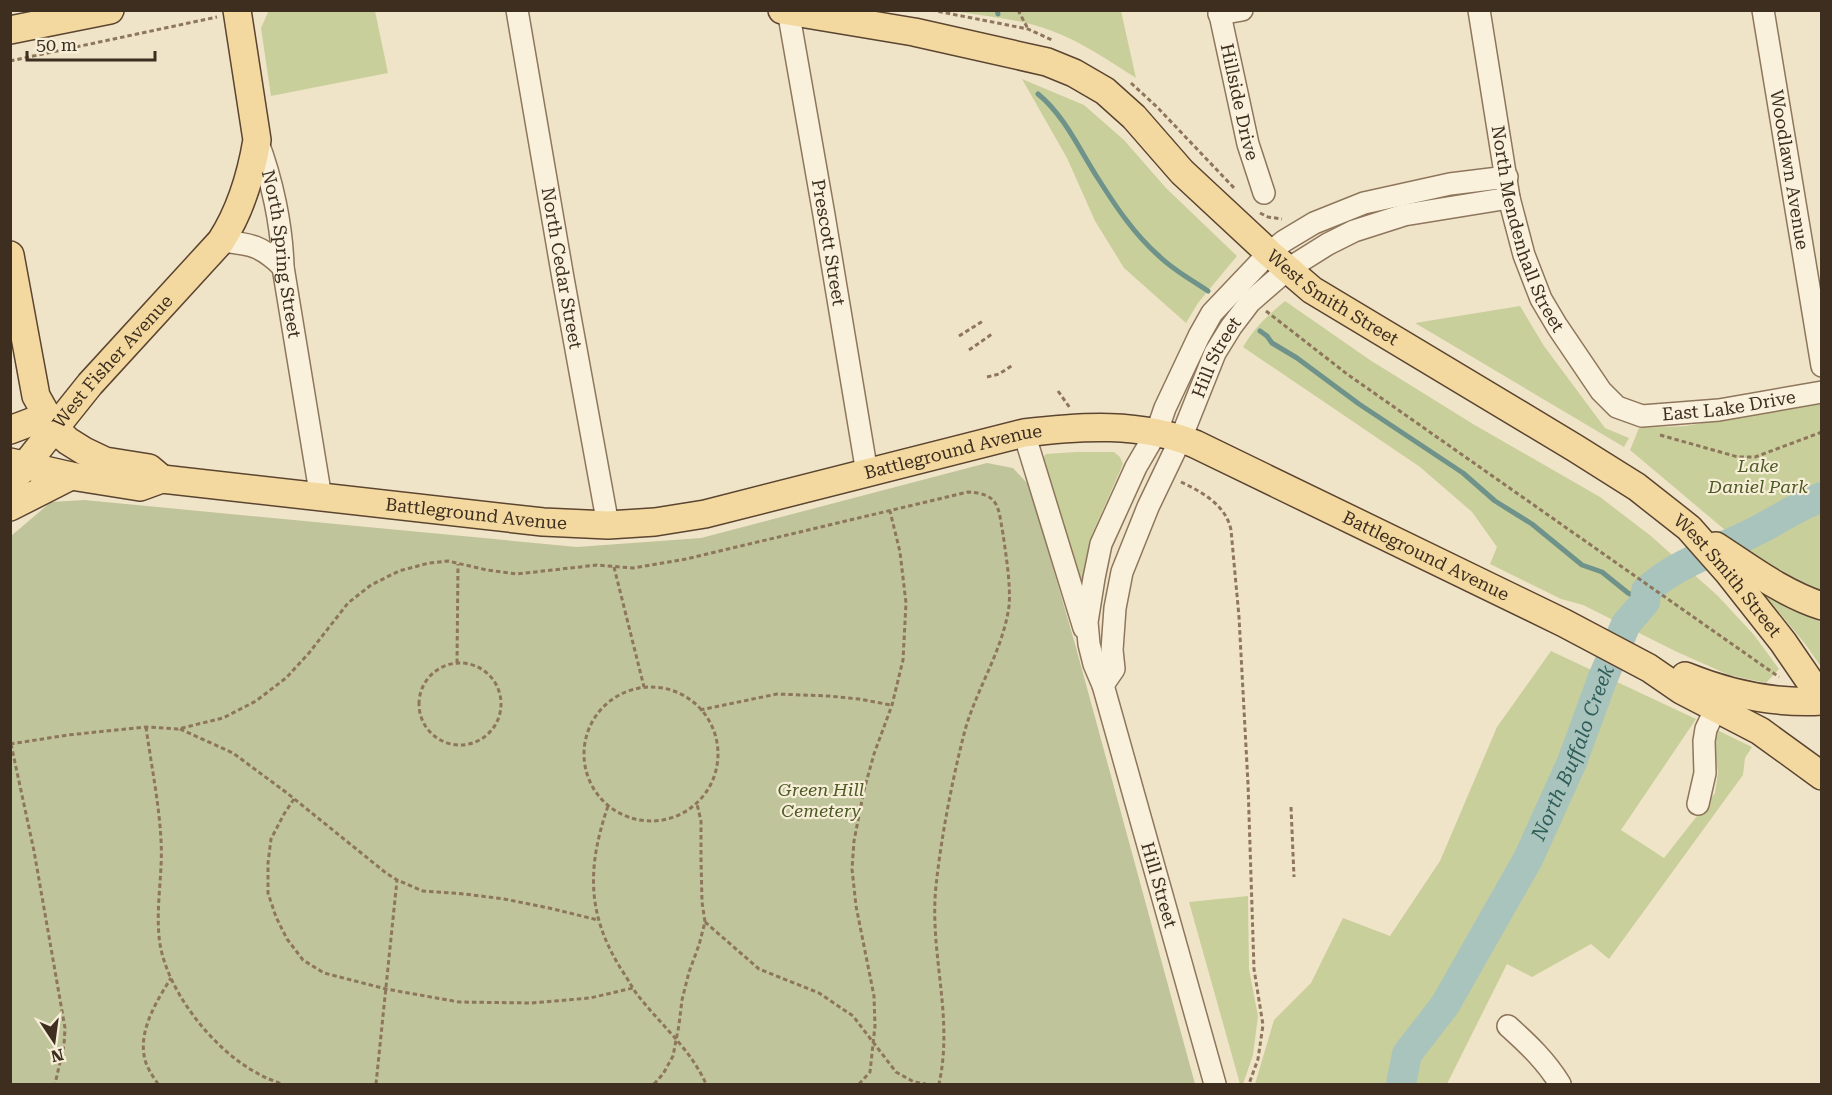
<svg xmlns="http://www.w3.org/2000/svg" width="1832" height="1095" viewBox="0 0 1832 1095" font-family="'Roboto Serif',serif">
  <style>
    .green { fill: #c9cf9b }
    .cemetery { fill: #bfc49a }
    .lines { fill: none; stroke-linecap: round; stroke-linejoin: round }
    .stream { stroke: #6f938a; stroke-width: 5 }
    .river { stroke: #a9c4bc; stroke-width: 30 }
    .minor-casing { stroke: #8d765c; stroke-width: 24 }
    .major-casing { stroke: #5b4430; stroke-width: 30 }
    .path { stroke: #8d765c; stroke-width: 3; stroke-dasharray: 4.5 3; stroke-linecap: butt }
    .minor { stroke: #faf1dc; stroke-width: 21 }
    .major { stroke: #f3d9a0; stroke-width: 27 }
    .labels { text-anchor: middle; stroke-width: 4.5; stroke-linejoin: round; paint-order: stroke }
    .street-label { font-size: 18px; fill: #3d2e20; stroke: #f7eed8 }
    .park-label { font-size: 18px; font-style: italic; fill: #4d5a26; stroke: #f7eed8 }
    .water-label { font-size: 20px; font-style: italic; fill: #2f5d5a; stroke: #f7eed8 }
  </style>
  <rect width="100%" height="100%" fill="#f0e4c8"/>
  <path class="green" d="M269,10L375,11L388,73L271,96L261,28Z
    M952,11H1121L1136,78C1109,61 1082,42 1052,31C1020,19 986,16 952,11Z
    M1022,79L1084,105L1124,140L1166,188L1237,256L1198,303L1186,323L1124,268L1095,221L1067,158Z
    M1285,301L1370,360L1473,424L1600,497L1651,536L1718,596L1754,635L1779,669L1766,683L1729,675L1677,652L1583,605L1561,599L1490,564L1497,547L1472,512L1420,467L1243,347C1254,328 1268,315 1285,301Z
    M1520,306L1544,346L1605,428L1629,438L1624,447L1415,323Z
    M1821,402V595L1795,589L1630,450L1639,428L1686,426Z
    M1076,452H1114L1120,457L1123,464L1090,539L1081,594L1043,458L1046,454Z
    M1760,589L1785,607L1821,622V667L1806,645Z
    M1551,651L1696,719L1621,830L1664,858L1715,793L1718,772L1712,740L1715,729L1752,747L1745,758L1743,775L1609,959L1591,944L1532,977L1507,964L1447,1084H1255L1274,1020L1311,983L1343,918L1390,936L1440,861L1497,727Z
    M1248,896L1249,969L1258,1016L1253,1055L1243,1084H1240L1189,902Z"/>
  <path class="cemetery" d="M987,463L1013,468L1029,485L1075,644L1195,1084H11V536L51,502L84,500L577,547L701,538Z"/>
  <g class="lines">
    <path class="stream" d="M997,10L998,14
      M1038,94C1065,116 1080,151 1099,180C1116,207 1135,235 1159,256C1173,270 1192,280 1208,291
      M1260,331L1267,336L1272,343L1297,358L1359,404L1463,473L1495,501L1532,524L1582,565L1602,572L1628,593L1645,602"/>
    <path class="river" id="s1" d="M1401,1084L1407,1054L1445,1005L1528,859L1572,762L1602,680L1626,624L1645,602L1646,591C1676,563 1719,550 1756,531C1778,520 1798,506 1822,497"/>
    <defs>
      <g id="minor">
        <path id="s2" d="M517,10L563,278L608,525"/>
        <path id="s3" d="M788,10L824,215L867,473"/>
        <path id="s4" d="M1219,10L1248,144L1264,193"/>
        <path id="s5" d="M1479,10L1509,198L1524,255L1541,299L1557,326L1601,391L1617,407L1642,416L1719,410L1822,392"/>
        <path id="s6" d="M1763,10L1822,366"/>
        <path d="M1219,14L1242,10"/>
        <path id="s7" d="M257,140C272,179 282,226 283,267L321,498"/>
        <path d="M221,241C250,244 261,245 283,267"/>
        <path d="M1024,433L1084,628"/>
        <path id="s8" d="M1103,685L1114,669L1112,650L1115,608L1122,572L1148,507L1181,438L1215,353L1231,327L1250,302L1288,269L1328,244L1354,231L1404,215L1509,198"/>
        <path d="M1698,804L1705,773L1704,741L1706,729L1716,708"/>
        <path d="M1508,1026C1528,1044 1546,1061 1560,1084"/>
        <path d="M1215,1084L1103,685L1094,664L1089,644L1087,622L1094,578L1101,544L1136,467L1157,431L1165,408L1199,336L1212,313L1269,253L1284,241L1314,223L1364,203L1450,184L1507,177"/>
      </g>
      <g id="major">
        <path id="s9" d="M782,10L914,32L1047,62L1074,73L1105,91L1134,117L1182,172L1269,253L1312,290L1575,448L1637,487L1689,528L1727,571L1783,642L1822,699"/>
        <path d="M10,30L110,10"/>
        <path d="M10,255L36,396L54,428L68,441L84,451L105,461L149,468L162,479"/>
        <path d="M10,430L47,416"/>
        <path id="s10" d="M10,462L71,476L140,487L162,479L543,522L608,525L655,522L705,514L1024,433C1081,426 1140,422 1195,444L1564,623L1649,668L1681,690L1760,731L1822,776"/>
        <path id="s11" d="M10,484L90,384L221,241C241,210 251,176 257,140L237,10"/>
        <path d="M10,507L71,476"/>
        <path d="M1716,546C1750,568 1782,593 1822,606"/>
        <path d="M1685,676C1729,694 1774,704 1822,701"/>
      </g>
    </defs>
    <use href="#minor" class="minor-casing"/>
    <use href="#major" class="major-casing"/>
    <path class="path" d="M931,10L1028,29L1052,40
      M1018,10L1028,29
      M10,61L217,17
      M1131,83L1157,107L1236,190
      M1260,213L1268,217L1282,219
      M1266,311L1347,374L1779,677
      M959,336L983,321
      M969,350L992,334
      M987,377L999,374L1013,365
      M1058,391L1070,408
      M1660,435L1738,457H1755L1822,432
      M1181,482C1202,492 1226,505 1231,530L1239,617L1248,784L1254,969L1263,1025L1258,1059L1249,1084
      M614,567L644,687
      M419 704a41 41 0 1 1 82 0a41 41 0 1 1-82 0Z
      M457,663L458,564
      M584 754a67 67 0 1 1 134 0a67 67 0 1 1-134 0Z
      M700,710L777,694L829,696L859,699L891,705
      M146,727C151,764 159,802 161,840C163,872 156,904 159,936C163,987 213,1050 257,1073C265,1078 274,1081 282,1084
      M180,729L233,753L287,793L386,873L397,880L423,891L465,894L504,899L549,908L598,920
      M10,744L68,735L146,727L178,729L223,718L256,701L286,678L309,653L348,603L371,585L399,571L429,563L448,561L487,570L517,574L597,565L633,568L686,559L968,492C1000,494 998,507 1003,534C1006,555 1011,586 1009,606C1003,651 975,691 964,734C952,781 941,838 936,886C929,953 954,1016 939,1084
      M11,744L34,851L65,1028L64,1045L55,1084
      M294,799L284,814L271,839L268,863V893L276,917L287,939L303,960L324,973L386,989L459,1002L531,1003L590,998L633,988
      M608,806C586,870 587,918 625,975C630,983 634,991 640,998C663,1027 691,1050 706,1084
      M1291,807L1294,877
      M705,922L759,969L819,993L853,1016L896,1072L914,1082L926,1084
      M158,1084C154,1078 149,1071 146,1063C136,1034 156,1002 171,978
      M376,1084L397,880
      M654,1084L663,1074L673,1056L679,1025L682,1000L689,972L699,945L705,922L702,902L701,859V821L697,804
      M859,1084L870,1072L875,1026L874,996L856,906L852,869L854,841L864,790L874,754L892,705L903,660L906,603L900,552L890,511"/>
    <use href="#minor" class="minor"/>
    <use href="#major" class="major"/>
  </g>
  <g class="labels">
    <g class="street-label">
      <text dy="6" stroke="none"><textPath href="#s4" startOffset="94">Hillside Drive</textPath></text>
      <text dy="6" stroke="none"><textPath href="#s6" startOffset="162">Woodlawn Avenue</textPath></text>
      <text dy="6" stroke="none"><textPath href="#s5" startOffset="225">North Mendenhall Street</textPath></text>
      <text dy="6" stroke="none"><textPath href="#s3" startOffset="236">Prescott Street</textPath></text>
      <text dy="6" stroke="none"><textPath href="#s7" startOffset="117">North Spring Street</textPath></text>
      <text dy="6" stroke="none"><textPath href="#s2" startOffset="262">North Cedar Street</textPath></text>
      <text dy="6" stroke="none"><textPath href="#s9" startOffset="644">West Smith Street</textPath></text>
      <text dy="6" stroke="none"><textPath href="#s8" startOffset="352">Hill Street</textPath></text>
      <text dy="6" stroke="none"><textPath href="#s11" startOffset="160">West Fisher Avenue</textPath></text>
      <text dy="6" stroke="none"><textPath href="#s5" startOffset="543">East Lake Drive</textPath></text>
      <text dy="6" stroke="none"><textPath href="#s10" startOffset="958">Battleground Avenue</textPath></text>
      <text dy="6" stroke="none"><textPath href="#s10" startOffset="472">Battleground Avenue</textPath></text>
      <text dy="6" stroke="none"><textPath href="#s10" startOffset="1461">Battleground Avenue</textPath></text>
      <text dy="6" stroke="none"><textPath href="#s9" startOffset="1130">West Smith Street</textPath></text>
      <text transform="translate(1159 885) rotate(74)" y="6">Hill Street</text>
    </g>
    <g class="park-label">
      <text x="1758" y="472">Lake<tspan x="1758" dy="21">Daniel Park</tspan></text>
      <text x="821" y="796">Green Hill<tspan x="821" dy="21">Cemetery</tspan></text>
    </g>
    <g class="water-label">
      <text dy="7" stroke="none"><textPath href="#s1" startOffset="376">North Buffalo Creek</textPath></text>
    </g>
  </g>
  <rect width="1832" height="1095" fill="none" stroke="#3d2e20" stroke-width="24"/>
  <g transform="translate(54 1041) rotate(167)" stroke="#f7eed8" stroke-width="4.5" paint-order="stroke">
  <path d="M0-4.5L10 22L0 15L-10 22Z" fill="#3d2e20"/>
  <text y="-9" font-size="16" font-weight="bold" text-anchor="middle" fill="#3d2e20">N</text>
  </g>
  <path d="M27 51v9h128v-9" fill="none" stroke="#3d2e20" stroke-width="3"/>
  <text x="36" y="51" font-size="18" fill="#3d2e20" stroke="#f7eed8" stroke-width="4.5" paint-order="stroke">50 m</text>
</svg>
